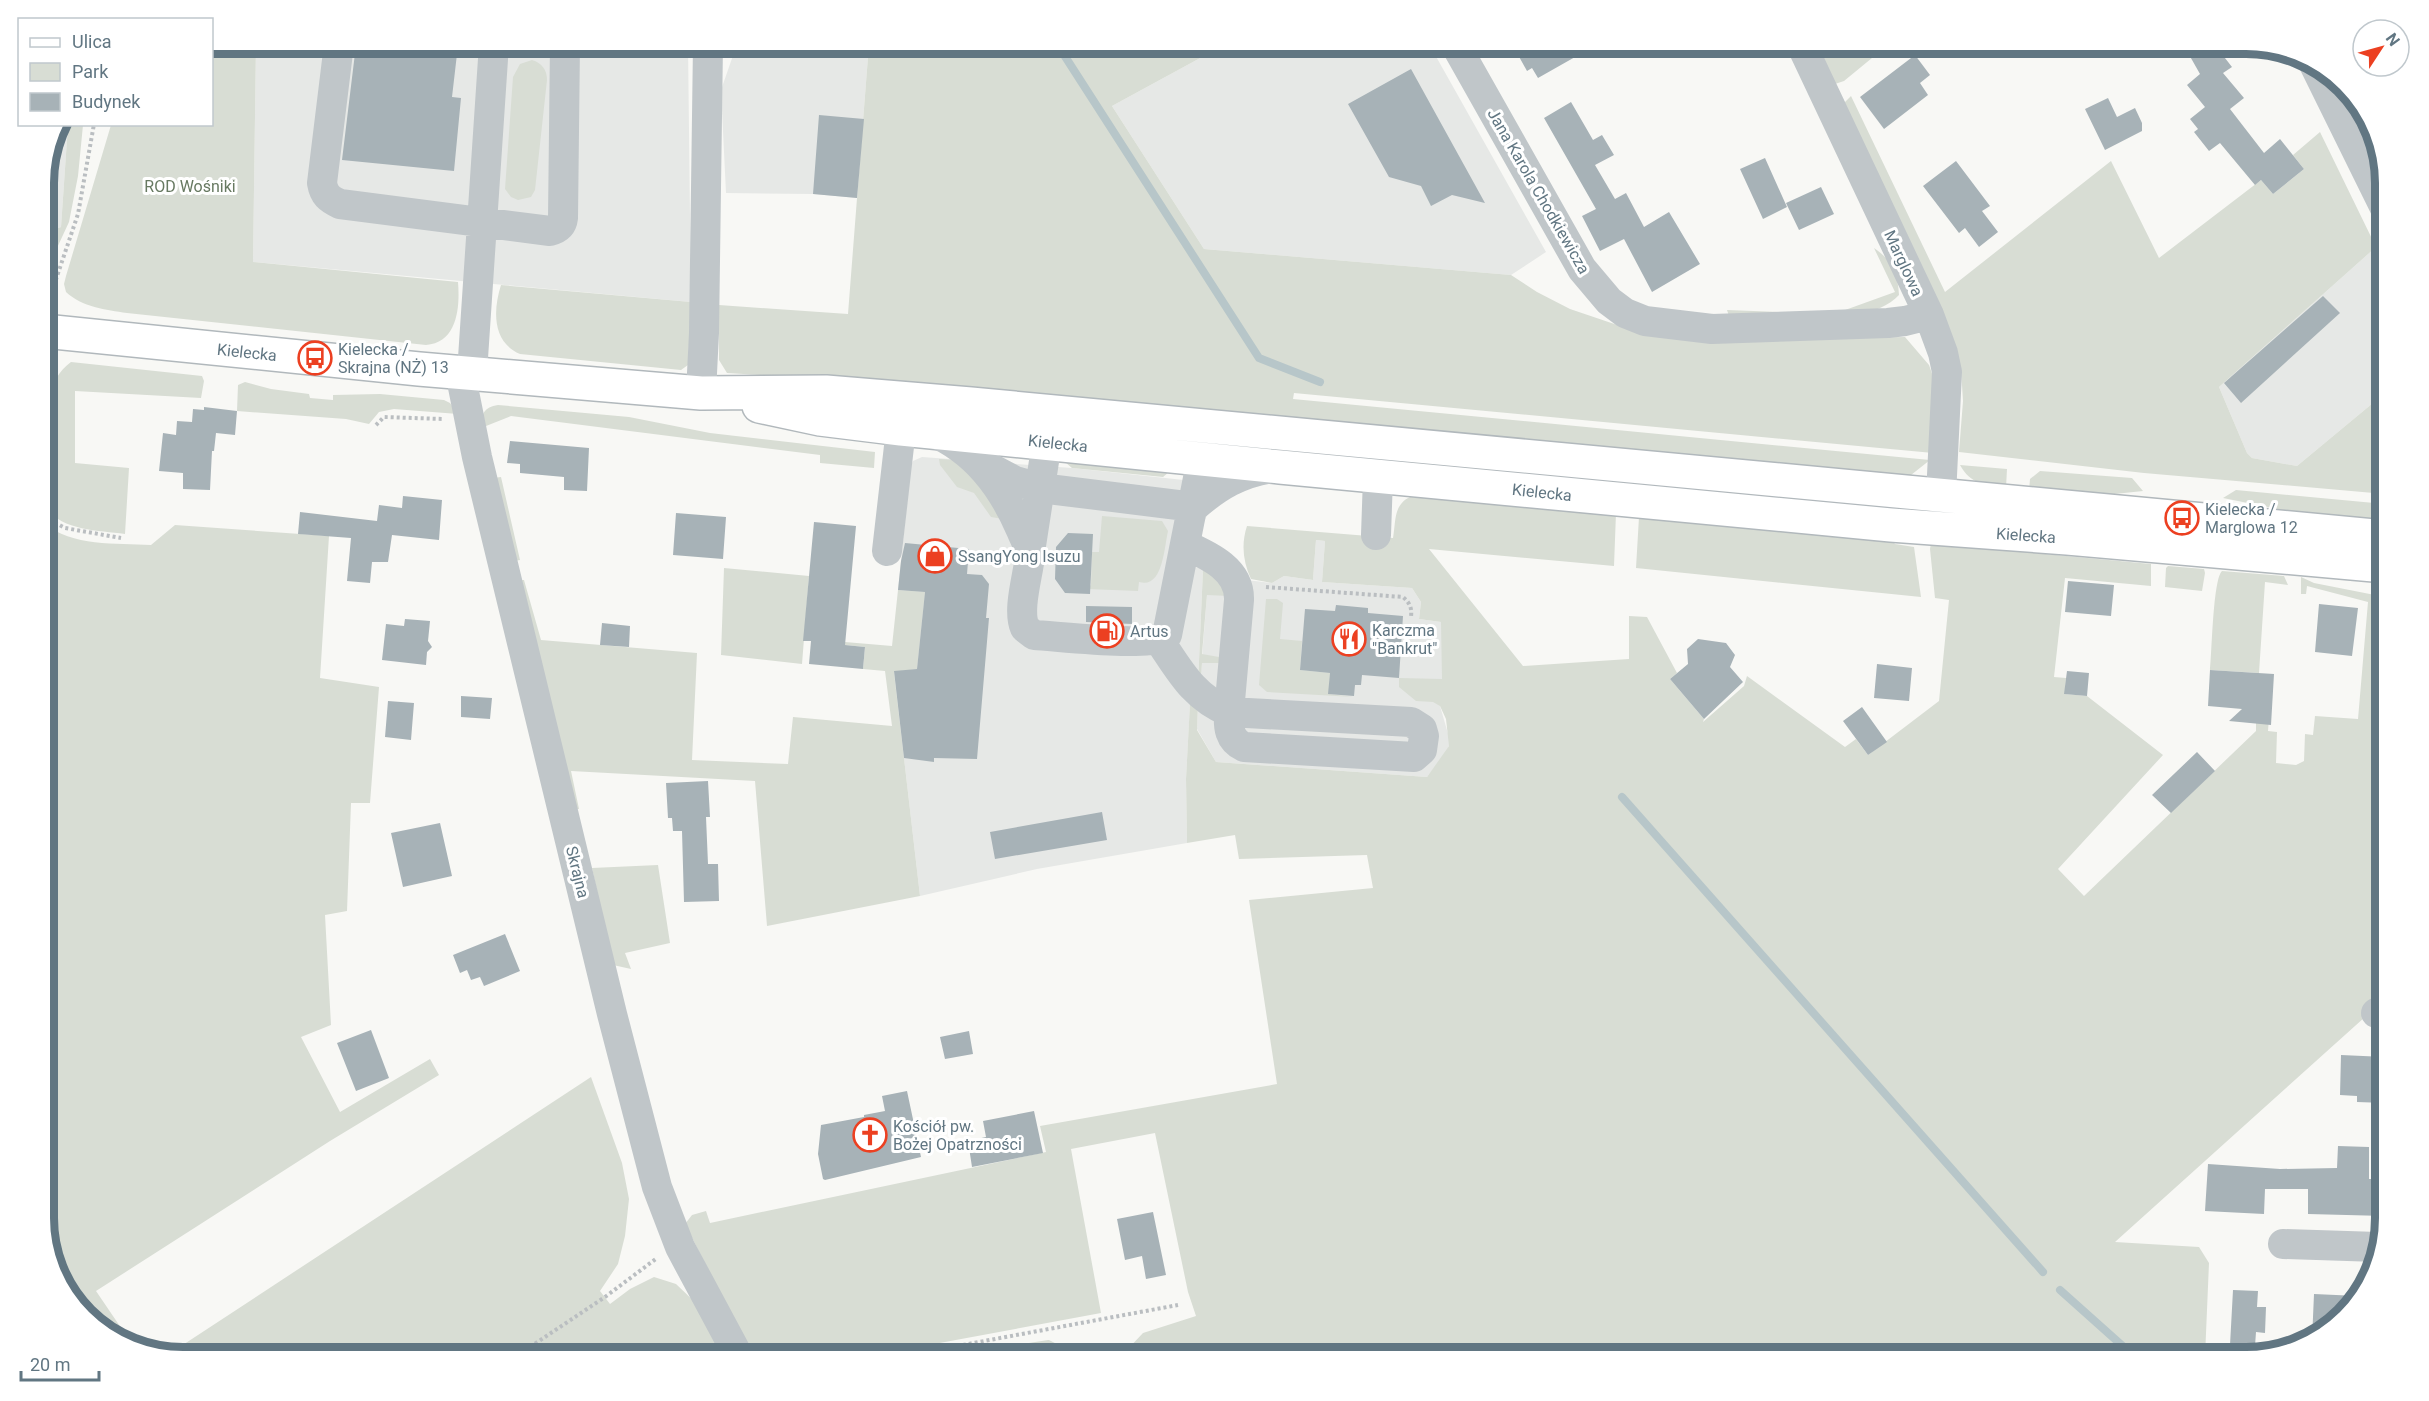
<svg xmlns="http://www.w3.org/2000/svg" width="2429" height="1401" viewBox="0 0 2429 1401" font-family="Roboto,sans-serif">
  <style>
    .built { fill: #e6e8e6 }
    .green { fill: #d8ddd4 }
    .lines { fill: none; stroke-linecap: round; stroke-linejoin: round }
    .stream { stroke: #b7c6c9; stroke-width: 8 }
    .building { fill: #a7b2b7 }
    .major-casing { stroke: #b1b8bc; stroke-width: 36 }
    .path { stroke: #babec1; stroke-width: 4; stroke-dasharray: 3 3; stroke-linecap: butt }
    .minor { stroke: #c0c6c9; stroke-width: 30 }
    .major { stroke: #fff; stroke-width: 33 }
    .labels { text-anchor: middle; stroke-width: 6; stroke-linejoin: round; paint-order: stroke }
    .park-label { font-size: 16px; fill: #677961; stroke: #fff }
    .street-label { font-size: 16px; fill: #617682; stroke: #fff }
    .poi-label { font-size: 16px; fill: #617682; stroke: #fff; text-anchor: start }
    .rim { fill: none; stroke: #617682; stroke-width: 8 }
  </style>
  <rect width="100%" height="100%" fill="#f8f8f5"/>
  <path class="built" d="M256,44H688L691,302L253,262Z
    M737,44H869L857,198L813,194L726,193L721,90Z
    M1226,44H1429L1546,252L1511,275L1204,249L1112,106Z
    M57,125H68L61,227L44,233V174Z
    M2376,247L2385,265V393L2297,466L2252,458L2247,453L2219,387Z
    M922,457L1072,468L1249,487L1230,493L1207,515L1203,525L1195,567L1203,569L1198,684H1200L1207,594L1221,577L1272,583L1284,576L1313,580L1316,540L1325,541L1322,582L1412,588L1421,602L1419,619L1463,625L1440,706L1449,737V746L1444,755L1427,777L1216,762L1197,729L1198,705L1190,704L1186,779L1187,843L1037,869L920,896L894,672L925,593L898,590L911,465L913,461Z"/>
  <path class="green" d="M212,44H256L253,262L458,282C460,306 458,343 426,345L127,313C106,310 82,307 66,292L64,284L66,276L111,125L212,124Z
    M869,44H1226L1112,106L1204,249L1511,275L1537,292L1570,309L1635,331L1713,340L1905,337L1929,365L1936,385L1933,453L1294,393L1293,399L1930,460L1911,475L1902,478L854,381L727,373L719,360V305L848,314Z
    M1812,44H1889L1844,81L1835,84Z
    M532,60C542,63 547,70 547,80L535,190L531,197L518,200L511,197L505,189L513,77L520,64Z
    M1851,96L1945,292L2111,161L2159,258L2261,180L2273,194L2304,169L2293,155L2320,132L2376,247L2219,387L2247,453L2252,458L2297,466L2385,393V494L2144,473L1959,452L1963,401L1961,369L1842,105Z
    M68,125H83L78,176L69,222L44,276V233L61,227Z
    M1874,248C1892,260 1898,274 1899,295C1868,329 1774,320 1730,319L1727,310L1834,314L1895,292Z
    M501,285L691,302L688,365L681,370L520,354C492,342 493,310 501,285Z
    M71,362L202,376L204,381L201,398L75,391V463L129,468L125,534C97,530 60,531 44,505C44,465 34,388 71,362Z
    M245,382L271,389L309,394L310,398L333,400V395L380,394L444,400L450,403L458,414L394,409L379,412L369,424L346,419L237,411L238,385Z
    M498,405L629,417L710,433L875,452L874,468L820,463V455L511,416L481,428C481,414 484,407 498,405Z
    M1066,458L1169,472L1163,477L1072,468L1065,462Z
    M939,459L955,460L968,467L1003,519L991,517L974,493L957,487L940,465Z
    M1960,465L2007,469L2006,488C1986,486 1970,484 1960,465Z
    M2040,471L2132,478L2143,491L2105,495L2029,491L2030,479Z
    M501,477L520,560L514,561L493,478Z
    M2236,490L2385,504V524L2327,519L2223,498Z
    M1410,497L1616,513L1614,566L1429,549L1523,666L1629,659V616L1647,617L1677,673L1670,679L1704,719L1703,722L1744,686L1747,676L1845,747L1856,739L1868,755L1939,701L1949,600L1935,598L1930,549L1931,543L2151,564V586L2065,578L2054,677L2066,678L2065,694L2087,696L2163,755L2058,869L2084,896L2256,731V709L2269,718L2268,731L2277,732L2276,763L2296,765L2304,761L2305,734L2313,735L2315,716L2358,719L2368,602L2307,586L2306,594H2301V577L2314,583L2385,597V999L2115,1242L2199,1247L2209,1263L2205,1357H1114L1125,1352L1143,1333L1196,1316L1188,1292L1155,1133L1071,1149L1101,1313L864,1357H753L685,1224L692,1215L706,1211L710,1223L1046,1152L1040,1126L1277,1084L1249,900L1373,888L1367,855L1239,859L1235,835L1187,843L1186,779L1190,703L1198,705L1197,730L1216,762L1427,777L1449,746L1446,719L1440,706L1433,702L1416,701L1399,687V678L1442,679L1441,622L1419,619L1421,602L1412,588L1322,582L1325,541L1316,540L1313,580L1284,576L1272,583L1251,579C1243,562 1241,544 1247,526L1393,538C1396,522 1393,505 1410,497Z
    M1102,516L1162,521L1168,531C1164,548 1163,589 1139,582L1138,591L1087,589L1091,585L1092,552H1099Z
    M1639,517L1891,539L1895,544L1914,547L1921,597L1636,568Z
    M44,523C72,547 116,543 151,545L175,525L329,536L320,678L379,687L370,803H351L347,911L325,915L331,1025L301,1037L340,1112L430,1059L439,1075L330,1141L96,1291L132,1344L114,1339L62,1288L44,1227Z
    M2168,566L2204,569L2205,573L2202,591L2165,587L2166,568Z
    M724,568L809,576L802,664L721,655Z
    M1203,569H1209L1229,596L1207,595L1202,654L1219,657L1220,663H1202L1200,685L1198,684Z
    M2222,571L2284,576L2288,585L2265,582L2259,673L2210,670C2212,653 2213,579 2222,571Z
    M518,580H524L541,640L697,653L692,760L788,764L793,717L892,726L885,671L863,669L865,647L845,645V642L892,646L898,590L925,592L917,669L894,672L920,896L767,926L755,781L571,771L579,809H574Z
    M1266,599H1277L1283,603L1280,639L1302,641L1300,670L1330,673L1329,694L1354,697L1267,692L1259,685Z
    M658,865L670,943L625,953L631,969L613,965L592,868Z
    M591,1077L622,1163L629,1199L625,1236L618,1264L600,1291L610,1304L630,1289L654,1277L676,1284L699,1306L729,1357H183L169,1354Z
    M1049,1340L1082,1357H939L1048,1340Z"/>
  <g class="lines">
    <path class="stream" d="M1057,44L1259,358L1320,382
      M1622,797L2043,1272
      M2060,1290L2135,1357"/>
  </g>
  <path class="building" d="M1512,44H1598L1538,78L1532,68L1527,71Z
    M2183,44H2214L2232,67L2223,73L2244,98L2230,109L2264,153L2280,139L2304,169L2273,194L2261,180L2255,185L2220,143L2209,151L2194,132L2198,129L2190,119L2205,107L2187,85L2200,74Z
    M356,45L457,54L452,97L461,98L454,171L342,160Z
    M1915,55L1930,75L1920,83L1928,95L1884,129L1860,97Z
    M1411,69L1485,203L1452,195L1431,206L1421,186L1389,177L1348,104Z
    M2108,98L2117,117L2135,108L2142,123V131L2105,150L2085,109Z
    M1571,102L1593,140L1602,135L1614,155L1595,165L1615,199L1626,193L1644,227L1669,212L1700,264L1652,292L1624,239L1600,251L1582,216L1596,209L1544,118Z
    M819,115L864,119L857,198L813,194Z
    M1765,158L1787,207L1763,219L1740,169Z
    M1956,161L1990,206L1982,211L1998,232L1979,247L1965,228L1959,233L1923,186Z
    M1821,187L1834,214L1799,230L1786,203Z
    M2323,296L2340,313L2241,403L2224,383Z
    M204,407L237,411L235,435L216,433L214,451H212L210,490L183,489V473L159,471L163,433L176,435L177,421L192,422L193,409L204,410Z
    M510,441L589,448L587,491L564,490V477L520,473V464L507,463Z
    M403,496L442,500L439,540L392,535L388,562H372L370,583L347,581L351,538L298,534L300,512L377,521L379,505L402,508Z
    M676,513L726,517L723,559L673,555Z
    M814,522L856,526L845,645L865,647L863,669L809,664L811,641H803Z
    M1068,533L1093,534L1090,594L1065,593L1055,579L1056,547Z
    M905,543L969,549L967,574L982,575L989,584L986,618H989L977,759L934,758V762L904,758L894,671L917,669L925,592L898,590L901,561Z
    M2068,581L2114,585L2111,616L2065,612Z
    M2319,604L2358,608L2352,656L2315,652Z
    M1336,605L1368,608V613L1403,616L1399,678L1362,675L1361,685H1355L1354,696L1328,694L1330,673L1300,670L1305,609L1335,611Z
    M1086,606L1132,607V624L1086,622Z
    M405,619L430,621L428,641L432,647L427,652L426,665L382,660L386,624L404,626Z
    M602,623L630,626L629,647L600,645Z
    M1698,639L1726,643L1735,655L1730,667L1743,682L1704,719L1670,679L1688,664L1687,649Z
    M1877,664L1912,668L1909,701L1874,698Z
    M2210,670L2274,674L2271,725L2229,721L2242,709L2208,706Z
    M2067,671L2089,673L2087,696L2064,694Z
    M461,696L492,698L490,719L461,717Z
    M388,701L414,703L411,740L385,737Z
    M1862,707L1887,742L1868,755L1843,721Z
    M2197,752L2215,771L2171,813L2152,795Z
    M708,781L710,817H706L708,864H718L719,901L684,902L682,831H673L672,818H668L666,783Z
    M1102,812L1107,840L995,859L990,832Z
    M440,823L452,876L403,887L391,833Z
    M505,934L520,971L484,986L480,977L471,980L467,970L460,973L453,955Z
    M371,1030L389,1078L356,1091L337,1043Z
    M969,1031L973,1054L945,1059L940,1037Z
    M2341,1055L2385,1057V1103L2357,1102V1096L2340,1095Z
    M907,1091L921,1157L825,1180L823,1179L818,1154L821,1125L864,1117V1115L885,1111L882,1096Z
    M1034,1111L1043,1153L972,1167L968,1141L986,1137L983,1121Z
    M2338,1146L2369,1147V1179H2385V1216L2308,1214V1189H2265L2264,1214L2205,1211L2208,1164L2280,1169L2337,1168Z
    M1153,1212L1166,1275L1146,1279L1142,1256L1125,1260L1117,1219Z
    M2233,1290L2258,1291L2257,1307H2266L2265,1333L2256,1332L2255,1346L2230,1345Z
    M2314,1294L2358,1296L2316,1339L2312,1340Z"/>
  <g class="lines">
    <defs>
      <path id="major" d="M44,331L419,369L701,393L826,392L971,404L2385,537
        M759,406L820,419L901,429L1280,467L1891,525L2067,538L2385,566"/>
    </defs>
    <use href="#major" class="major-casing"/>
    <path class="path" d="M48,303L78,214L94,124
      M44,396L52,360
      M376,425L384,417L443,419
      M44,517L65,528L121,538
      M1266,587L1403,597C1410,603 1412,608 1411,617
      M515,1357L605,1297L657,1258
      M898,1357L1178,1305"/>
    <path class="minor" d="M339,44L322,183C324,195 329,199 340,204L550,231C558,229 562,226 563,218L565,44
      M1455,44L1582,269L1609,301L1625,313L1645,321L1712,329L1888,323L1905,321L1929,315
      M1801,44L1929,315L1943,353L1947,372L1941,496L1948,517
      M2313,62L2385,208
      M460,372L477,457L612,1014L657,1187L680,1247L739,1357
      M472,373L494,44
      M701,393L704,333L708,44
      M930,431C975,450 1002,486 1021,530C1024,538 1030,547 1030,556C1028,576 1017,610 1025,628L1034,635C1057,636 1153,648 1167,635L1202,458V451L1196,438
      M983,464L1015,481L1040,488L1194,507C1218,486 1240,473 1272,468
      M1376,535L1378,477
      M887,551L901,429L919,415
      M1030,552L1047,442L1052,434L1061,426
      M1159,640C1180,671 1193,697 1229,712L1411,722L1422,729L1424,736L1422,750L1414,757L1244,747C1229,740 1228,727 1229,712L1239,600C1240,570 1210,556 1185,545
      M2376,1013H2385
      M2283,1244L2378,1247"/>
    <use href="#major" class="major"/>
  </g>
  <defs>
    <symbol id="bus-ring" viewBox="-11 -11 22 22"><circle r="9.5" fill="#fff" stroke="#ec4021" stroke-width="1.5"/><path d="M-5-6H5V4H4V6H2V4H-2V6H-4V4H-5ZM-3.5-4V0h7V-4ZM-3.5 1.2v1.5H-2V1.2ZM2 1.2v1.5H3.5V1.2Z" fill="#ec4021"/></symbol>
    <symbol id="shop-ring" viewBox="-11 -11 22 22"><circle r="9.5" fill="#fff" stroke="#ec4021" stroke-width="1.5"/><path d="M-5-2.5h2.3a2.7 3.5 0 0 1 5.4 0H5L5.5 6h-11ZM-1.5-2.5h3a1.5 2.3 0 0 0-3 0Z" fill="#ec4021"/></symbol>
    <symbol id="fuel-ring" viewBox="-11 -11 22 22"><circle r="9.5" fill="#fff" stroke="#ec4021" stroke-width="1.5"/><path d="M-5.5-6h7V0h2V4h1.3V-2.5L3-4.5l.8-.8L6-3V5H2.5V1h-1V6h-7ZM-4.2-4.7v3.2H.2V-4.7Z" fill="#ec4021"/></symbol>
    <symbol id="restaurant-ring" viewBox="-11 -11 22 22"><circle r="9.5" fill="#fff" stroke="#ec4021" stroke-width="1.5"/><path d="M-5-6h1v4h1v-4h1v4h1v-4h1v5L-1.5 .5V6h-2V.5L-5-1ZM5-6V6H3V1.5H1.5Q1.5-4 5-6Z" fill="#ec4021"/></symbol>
    <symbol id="church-ring" viewBox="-11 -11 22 22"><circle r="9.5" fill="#fff" stroke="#ec4021" stroke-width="1.5"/><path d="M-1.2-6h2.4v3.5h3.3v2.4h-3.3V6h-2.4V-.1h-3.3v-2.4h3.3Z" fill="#ec4021"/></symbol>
  </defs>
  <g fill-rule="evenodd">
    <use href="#bus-ring" x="296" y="339" width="38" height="38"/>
    <use href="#bus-ring" x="2163" y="499" width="38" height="38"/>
    <use href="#shop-ring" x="916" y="537" width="38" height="38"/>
    <use href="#fuel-ring" x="1088" y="612" width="38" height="38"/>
    <use href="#restaurant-ring" x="1330" y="620" width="38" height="38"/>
    <use href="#church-ring" x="851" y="1116" width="38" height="38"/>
  </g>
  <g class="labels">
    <g class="park-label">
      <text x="190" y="192">ROD Wośniki</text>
    </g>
    <g class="street-label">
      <text transform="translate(1539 191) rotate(60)" y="6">Jana Karola Chodkiewicza</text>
      <text transform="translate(1904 263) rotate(65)" y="6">Marglowa</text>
      <text transform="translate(247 352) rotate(6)" y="6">Kielecka</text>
      <text transform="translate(1058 443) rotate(6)" y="6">Kielecka</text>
      <text transform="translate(1542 492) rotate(6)" y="6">Kielecka</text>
      <text transform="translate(2026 535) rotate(4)" y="6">Kielecka</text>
      <text transform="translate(578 872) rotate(76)" y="6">Skrajna</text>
    </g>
    <g class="poi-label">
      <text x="338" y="355">Kielecka /<tspan x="338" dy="18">Skrajna (NŻ) 13</tspan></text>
      <text x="2205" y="515">Kielecka /<tspan x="2205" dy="18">Marglowa 12</tspan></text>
      <text x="958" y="562">SsangYong Isuzu</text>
      <text x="1372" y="636">Karczma<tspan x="1372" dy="18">"Bankrut"</tspan></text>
      <text x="1130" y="637">Artus</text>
      <text x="893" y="1132">Kościół pw.<tspan x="893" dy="18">Bożej Opatrzności</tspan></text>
    </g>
  </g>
  <path d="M0 0H2429V1401H0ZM183 54H2246A129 129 0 0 1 2375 183V1218A129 129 0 0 1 2246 1347H183A129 129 0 0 1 54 1218V183A129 129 0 0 1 183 54Z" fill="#fff" fill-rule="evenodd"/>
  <path class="rim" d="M183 54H2246A129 129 0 0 1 2375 183V1218A129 129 0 0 1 2246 1347H183A129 129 0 0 1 54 1218V183A129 129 0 0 1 183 54Z"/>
  <rect x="18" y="18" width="195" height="108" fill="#ffffff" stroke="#c0c8cd" stroke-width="1.5"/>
  <rect x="30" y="38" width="30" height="9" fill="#ffffff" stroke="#c0c8cd" stroke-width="1.5"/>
  <text x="72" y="48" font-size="18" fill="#617682">Ulica</text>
  <rect x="30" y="63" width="30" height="18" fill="#d8ddd4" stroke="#c0c8cd" stroke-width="1.5"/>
  <text x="72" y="78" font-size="18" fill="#617682">Park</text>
  <rect x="30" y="93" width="30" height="18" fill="#a7b2b7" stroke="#c0c8cd" stroke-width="1.5"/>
  <text x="72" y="108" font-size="18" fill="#617682">Budynek</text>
  <g transform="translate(2381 48) rotate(54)"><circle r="28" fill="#ffffff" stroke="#c0c8cd" stroke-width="1.5"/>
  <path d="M0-4.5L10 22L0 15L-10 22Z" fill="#ec4021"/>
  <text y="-9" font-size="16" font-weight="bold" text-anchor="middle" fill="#617682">N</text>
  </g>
  <path d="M21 1371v9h78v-9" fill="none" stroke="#617682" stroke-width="3"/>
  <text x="30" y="1371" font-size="18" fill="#617682" stroke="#ffffff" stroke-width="4.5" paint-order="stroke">20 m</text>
</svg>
